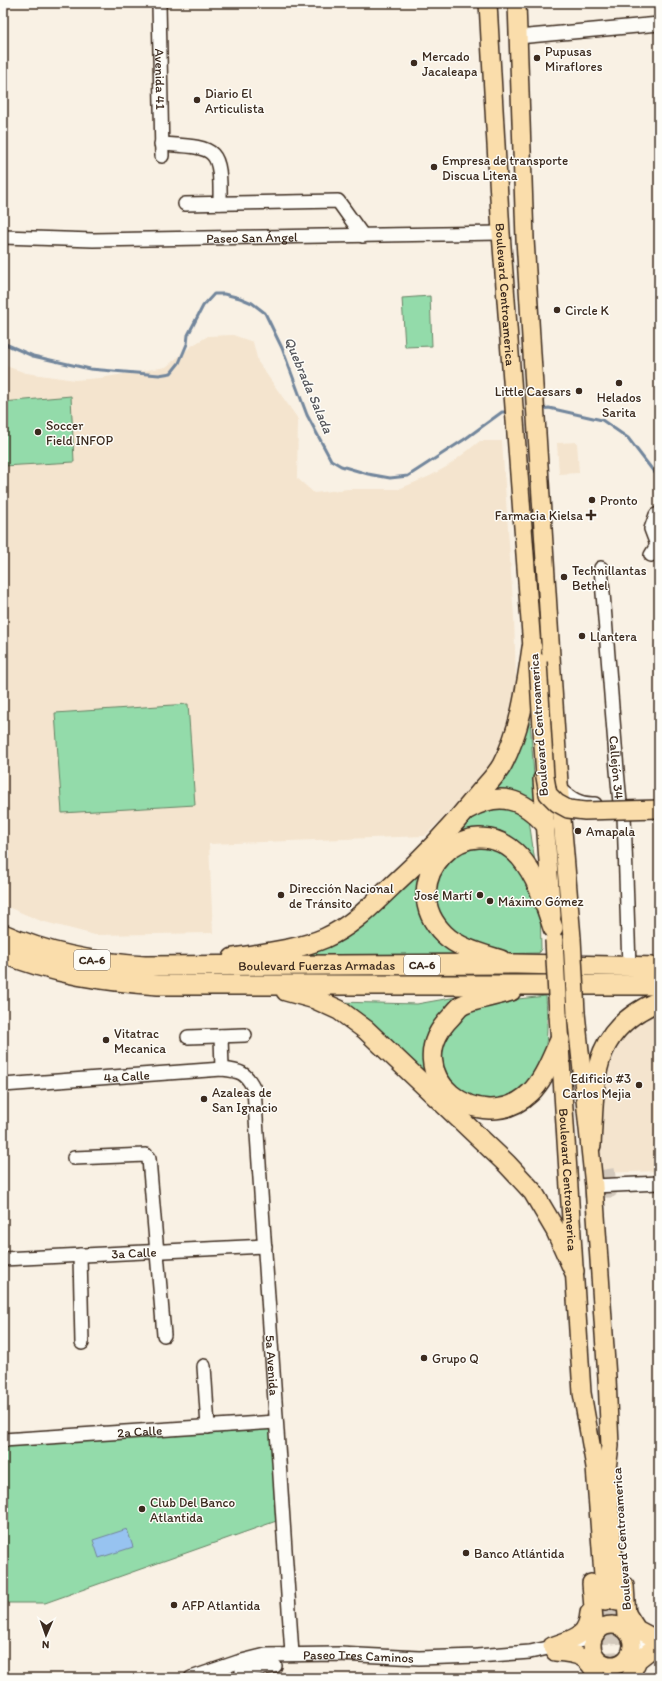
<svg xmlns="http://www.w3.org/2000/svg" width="662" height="1681" viewBox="0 0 662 1681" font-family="Itim,sans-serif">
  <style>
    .built { fill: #f4e4ce }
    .green { fill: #93dbaa; stroke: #678264 }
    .water { fill: #97c3f0; stroke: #72869c }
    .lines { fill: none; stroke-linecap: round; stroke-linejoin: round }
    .stream { stroke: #72869c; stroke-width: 3 }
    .minor-tunnel { stroke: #d3c9bc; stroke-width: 13; stroke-dasharray: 13 6; stroke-linecap: butt }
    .major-tunnel { stroke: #d3c9bc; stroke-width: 17; stroke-dasharray: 17 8; stroke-linecap: butt }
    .minor-casing { stroke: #3b2a1e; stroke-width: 16 }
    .major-casing { stroke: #3b2a1e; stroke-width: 20 }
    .highway-casing { stroke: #3b2a1e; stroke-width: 22 }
    .minor { stroke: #fdfcf7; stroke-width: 13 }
    .major { stroke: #faddab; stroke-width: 17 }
    .highway { stroke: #faddab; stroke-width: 19 }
    .major-bridge-casing { stroke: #3b2a1e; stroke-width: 20; stroke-linecap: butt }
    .major-bridge { stroke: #faddab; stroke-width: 17 }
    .poi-dot { fill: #3b2a1e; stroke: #fdfcf7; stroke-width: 1.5 }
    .labels { text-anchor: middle; stroke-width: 3; stroke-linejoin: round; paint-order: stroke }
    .shield { fill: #fdfcf7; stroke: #75695f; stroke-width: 1 }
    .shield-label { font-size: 12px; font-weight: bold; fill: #3b2a1e }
    .poi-label { font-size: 13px; fill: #3b2a1e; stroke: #fdfcf7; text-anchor: start }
    .street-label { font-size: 13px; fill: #3b2a1e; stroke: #fdfcf7 }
    .water-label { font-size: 14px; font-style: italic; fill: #57585d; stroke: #fdfcf7 }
  </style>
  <rect width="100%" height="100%" fill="#f9f1e4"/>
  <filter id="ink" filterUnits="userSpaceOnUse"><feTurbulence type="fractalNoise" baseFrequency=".025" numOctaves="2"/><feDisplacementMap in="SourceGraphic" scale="8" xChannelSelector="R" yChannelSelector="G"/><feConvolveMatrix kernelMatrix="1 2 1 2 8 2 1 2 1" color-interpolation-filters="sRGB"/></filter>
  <g filter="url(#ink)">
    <path class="built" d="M233,335L253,342L258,362L298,419L297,478L314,493L348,489H399L430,476L448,466L480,441H502L514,617L517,711L499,760L425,836L209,844L213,933L95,935L41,921L3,905V365L26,373L75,380L100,378L166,367L193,345L208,336Z
      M577,442L579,473L559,474L557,443Z
      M659,1005V1171L602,1173L597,1162L601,1087L615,1053L629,1028Z"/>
    <path class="green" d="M430,296L432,346L405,347L402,298Z
      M71,396L74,462L3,466V402Z
      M188,704L195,805L62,813L55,713Z
      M530,719L536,806L490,798L514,764Z
      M506,802L529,820L537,877L518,850L456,840L420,895L471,956L268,957L322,943L470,815Z
      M467,843L507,849L540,906L541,948L539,953L498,954L472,947L436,921V866Z
      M462,996L455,1007L440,1046L461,1015L499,1001L546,996C547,1018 550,1053 537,1072C530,1083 517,1093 508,1104L440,1094L337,1002L417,1004Z
      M276,1424L282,1519L45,1603H3V1443Z"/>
    <path class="water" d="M127,1529L133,1547L99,1558L93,1540Z"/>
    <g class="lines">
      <path class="stream" d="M3,343L33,356L90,369L159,375L171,373L179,363L187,344L188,335L203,306L214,294H224L240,298L252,303L265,313L282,348L307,415L331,460L341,466L368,474L390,478L408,476L465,439L502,412H508
        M542,409L549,408L602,420L628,438L654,472L659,474"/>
      <path class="minor-tunnel" d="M565,1192L611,1191L608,1169"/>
      <path class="major-tunnel" d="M605,1602L610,1678
        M617,1602L622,1678"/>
      <defs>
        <g id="minor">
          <path id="s1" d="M159,3L162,156"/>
          <path d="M518,37L659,24"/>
          <path d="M161,144C216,148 221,145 220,203"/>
          <path d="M185,204L338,201L363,236"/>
          <path id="s2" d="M3,237L93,240L501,233"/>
          <path d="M651,555L657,545L651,529L656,515L659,514"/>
          <path id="s3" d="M601,568L617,770L620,803L624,815L629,967"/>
          <path d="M559,788C571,798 579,805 595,804"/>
          <path d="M221,1036L222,1069"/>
          <path d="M188,1037L245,1035"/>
          <path id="s4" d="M3,1085L222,1069C240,1071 246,1072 254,1089L292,1654"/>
          <path d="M74,1158L146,1155L149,1159L164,1335"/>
          <path d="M594,1186L659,1183"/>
          <path d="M80,1255L82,1343"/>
          <path id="s5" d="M3,1259L265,1246"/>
          <path d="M204,1366L208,1427"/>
          <path id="s6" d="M3,1440L276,1422"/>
          <path d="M632,1640L655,1637"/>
          <path d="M631,1652L653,1649"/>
          <path d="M242,1671L275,1666"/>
          <path id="s7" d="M191,1678L238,1662L266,1655L339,1654L419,1658L477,1656L530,1652L593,1638"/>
        </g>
        <g id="major">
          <path id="s8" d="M488,3L501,233L533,661"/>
          <path d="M517,3L525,239L533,370L559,783L572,938"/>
          <path d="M542,779L552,916"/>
          <path d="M576,1013L594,1186L607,1378L610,1446L607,1468L617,1602"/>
          <path id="s9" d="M558,1014L582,1393L595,1467L605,1602"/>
          <path d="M591,1583L595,1633"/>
          <path d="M625,1586L628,1632"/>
          <path d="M628,1615L637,1629L652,1637"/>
          <circle cx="612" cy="1645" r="20"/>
          <path d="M552,1646C572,1638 587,1638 589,1613"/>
          <path d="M555,1652C578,1654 588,1655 597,1678"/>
          <path d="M630,1678L638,1660L652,1649"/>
        </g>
        <g id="highway">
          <path d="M468,809C500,791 522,798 546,825"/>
          <path id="s10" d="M3,934C48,954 96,963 145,966L516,964L659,967"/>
          <path d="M3,953C52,974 105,981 158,985H659"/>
          <path d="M233,958C263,953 297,950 325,938C352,926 371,906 392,886C423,858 451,828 477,796C485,786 496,776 502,765C521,729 526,688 532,648"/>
          <path d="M501,960C482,954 458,948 444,934C391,882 468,801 520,857C537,877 545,904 553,928"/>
          <path d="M286,991L315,999L339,1010L366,1030L507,1164L533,1192L556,1231L574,1271"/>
          <path d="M511,991C499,995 470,1000 461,1006C457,1009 454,1014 451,1017C394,1074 481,1140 530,1093C544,1080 552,1057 560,1040"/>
          <path d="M591,1145C595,1080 589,1030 659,1001"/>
        </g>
      </defs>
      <use href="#minor" class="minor-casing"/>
      <use href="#major" class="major-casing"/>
      <use href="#highway" class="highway-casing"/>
      <use href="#minor" class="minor"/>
      <use href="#major" class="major"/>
      <use href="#highway" class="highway"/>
      <defs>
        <path id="major-bridge" d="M538,662L545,777L548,794L557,803L568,809L585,811L659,809
          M572,938L576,1013
          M554,940L558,1014"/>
      </defs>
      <use href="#major-bridge" class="major-bridge-casing"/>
      <use href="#major-bridge" class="major-bridge"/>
    </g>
  </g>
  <g class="poi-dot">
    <circle cx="537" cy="58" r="4"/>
    <circle cx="414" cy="63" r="4"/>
    <circle cx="197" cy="100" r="4"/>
    <circle cx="434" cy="167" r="4"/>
    <circle cx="557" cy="310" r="4"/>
    <circle cx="619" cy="383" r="4"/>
    <circle cx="579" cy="391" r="4"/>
    <circle cx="38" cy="432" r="4"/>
    <circle cx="592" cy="500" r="4"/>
    <path d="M589 509h4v4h4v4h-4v4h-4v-4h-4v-4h4z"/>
    <circle cx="564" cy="577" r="4"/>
    <circle cx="582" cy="636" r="4"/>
    <circle cx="578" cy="831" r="4"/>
    <circle cx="281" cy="895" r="4"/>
    <circle cx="480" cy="895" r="4"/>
    <circle cx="490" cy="901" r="4"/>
    <circle cx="106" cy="1040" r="4"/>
    <circle cx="639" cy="1085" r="4"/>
    <circle cx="204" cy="1099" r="4"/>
    <circle cx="424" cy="1358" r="4"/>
    <circle cx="142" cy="1509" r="4"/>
    <circle cx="466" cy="1553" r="4"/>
    <circle cx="174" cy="1605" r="4"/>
  </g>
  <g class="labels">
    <g class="shield">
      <rect x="74" y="950" width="36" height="20" rx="3"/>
      <rect x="404" y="955" width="36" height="20" rx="3"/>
    </g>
    <g class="shield-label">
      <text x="92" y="964">CA-6</text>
      <text x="422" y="969">CA-6</text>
    </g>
    <g class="poi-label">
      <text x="545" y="56">Pupusas<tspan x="545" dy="15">Miraflores</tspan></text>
      <text x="422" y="61">Mercado<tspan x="422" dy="15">Jacaleapa</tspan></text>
      <text x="205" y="98">Diario El<tspan x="205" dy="15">Articulista</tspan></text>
      <text x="442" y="165">Empresa de transporte<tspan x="442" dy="15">Discua Litena</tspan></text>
      <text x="565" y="315">Circle K</text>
      <text x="571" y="396" text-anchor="end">Little Caesars</text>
      <text x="619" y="402" text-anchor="middle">Helados<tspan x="619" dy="15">Sarita</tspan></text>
      <text x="46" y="430">Soccer<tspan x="46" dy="15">Field INFOP</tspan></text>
      <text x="600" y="505">Pronto</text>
      <text x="583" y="520" text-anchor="end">Farmacia Kielsa</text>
      <text x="572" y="575">Technillantas<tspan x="572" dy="15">Bethel</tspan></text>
      <text x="590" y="641">Llantera</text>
      <text x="586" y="836">Amapala</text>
      <text x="289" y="893">Dirección Nacional<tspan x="289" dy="15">de Tránsito</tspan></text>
      <text x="472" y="900" text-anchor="end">José Martí</text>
      <text x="498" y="906">Máximo Gómez</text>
      <text x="114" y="1038">Vitatrac<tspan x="114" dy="15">Mecanica</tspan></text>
      <text x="631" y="1083" text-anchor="end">Edificio #3<tspan x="631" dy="15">Carlos Mejia</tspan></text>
      <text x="212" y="1097">Azaleas de<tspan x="212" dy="15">San Ignacio</tspan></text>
      <text x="432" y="1363">Grupo Q</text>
      <text x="150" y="1507">Club Del Banco<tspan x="150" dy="15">Atlantida</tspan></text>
      <text x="474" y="1558">Banco Atlántida</text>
      <text x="182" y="1610">AFP Atlantida</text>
    </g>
    <g class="street-label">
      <text dy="5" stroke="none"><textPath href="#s1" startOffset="76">Avenida 41</textPath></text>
      <text dy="5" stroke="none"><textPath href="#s2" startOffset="249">Paseo San Ángel</textPath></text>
      <text dy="5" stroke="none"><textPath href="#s8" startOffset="292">Boulevard Centroamerica</textPath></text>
      <text transform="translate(538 725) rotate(-94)" y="5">Boulevard Centroamerica</text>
      <text dy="5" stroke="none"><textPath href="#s3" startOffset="200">Callejón 34</textPath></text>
      <text dy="5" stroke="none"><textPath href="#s10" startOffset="318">Boulevard Fuerzas Armadas</textPath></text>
      <text dy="5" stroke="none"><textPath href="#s4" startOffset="124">4a Calle</textPath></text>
      <text dy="5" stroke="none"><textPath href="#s9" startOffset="166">Boulevard Centroamerica</textPath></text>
      <text dy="5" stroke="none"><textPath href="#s5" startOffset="131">3a Calle</textPath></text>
      <text dy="5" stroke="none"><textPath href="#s4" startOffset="537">5a Avenida</textPath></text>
      <text dy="5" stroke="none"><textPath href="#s6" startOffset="137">2a Calle</textPath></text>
      <text transform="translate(621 1539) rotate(-94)" y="5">Boulevard Centroamerica</text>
      <text dy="5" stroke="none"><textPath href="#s7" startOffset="171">Paseo Tres Caminos</textPath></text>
    </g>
    <g class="water-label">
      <text transform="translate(309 385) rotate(67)" y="5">Quebrada Salada</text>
    </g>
  </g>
  <rect width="662" height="1681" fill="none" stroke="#fdfcf7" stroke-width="16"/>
  <rect x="8" y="8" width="646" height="1665" fill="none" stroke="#3b2a1e" stroke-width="1.5" filter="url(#ink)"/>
  <g transform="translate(46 1635) rotate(182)" stroke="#fdfcf7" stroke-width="3" paint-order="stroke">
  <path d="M0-3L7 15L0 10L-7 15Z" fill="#3b2a1e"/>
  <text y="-6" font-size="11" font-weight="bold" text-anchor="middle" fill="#3b2a1e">N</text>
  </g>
</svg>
